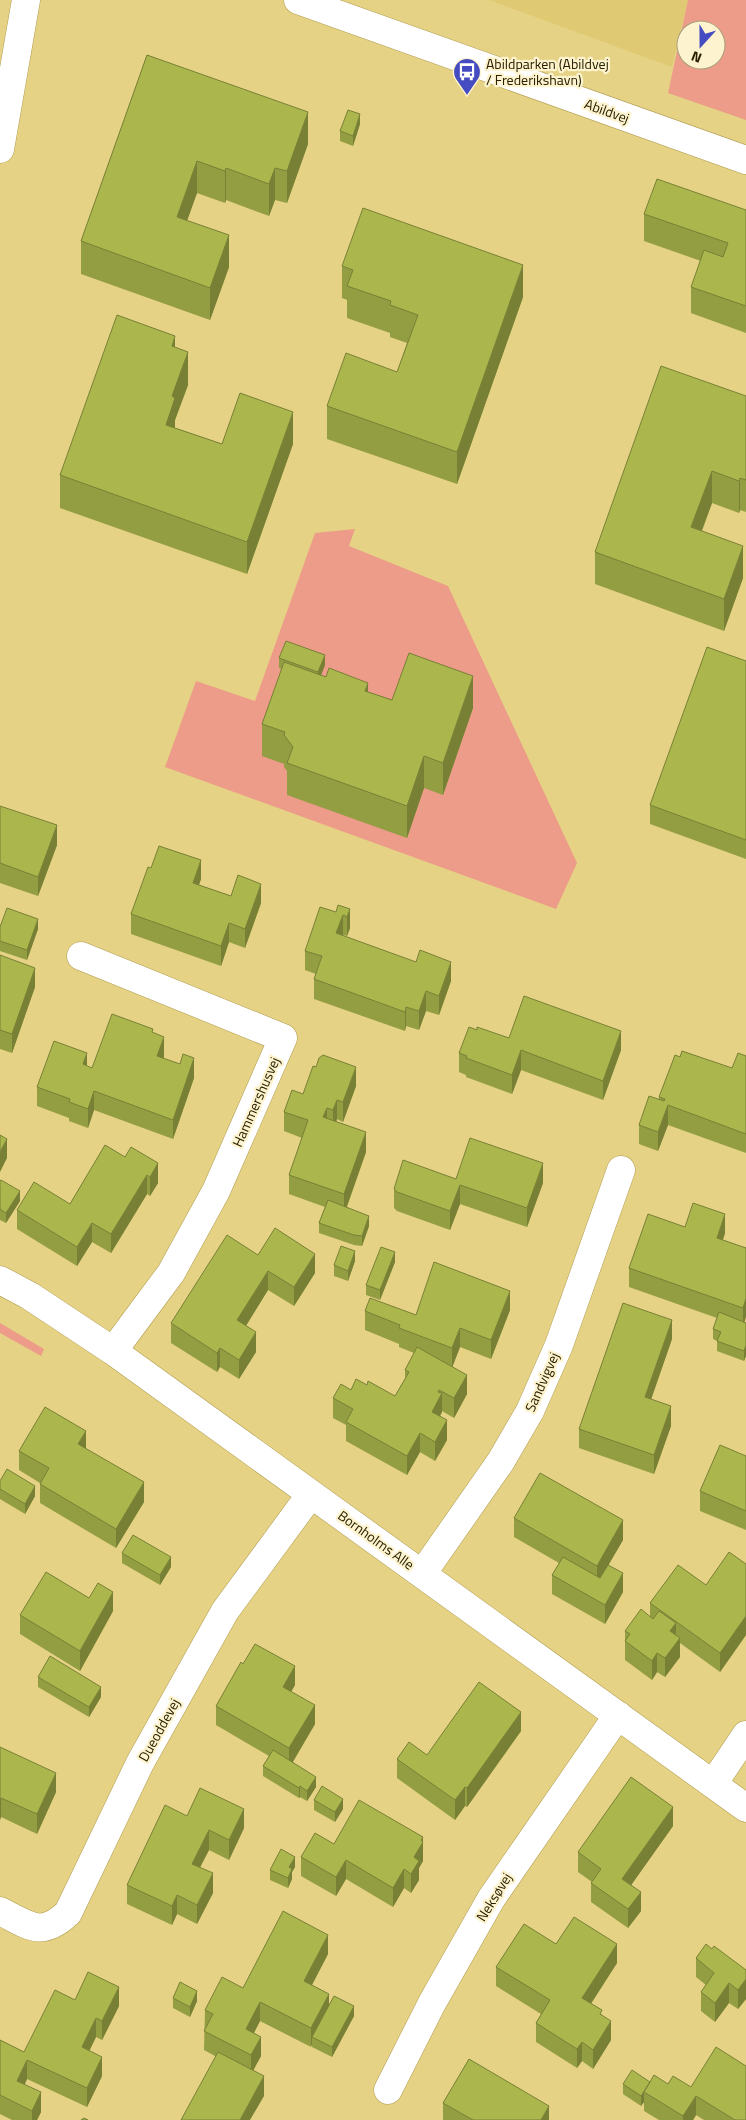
<svg xmlns="http://www.w3.org/2000/svg" width="746" height="2120" viewBox="0 0 746 2120" font-family="'Titillium Web',sans-serif">
  <style>
    .built { fill: #e0c973 }
    .green { fill: #ec9c88; fill-rule: evenodd }
    .lines { fill: none; stroke-linecap: round; stroke-linejoin: round }
    .street-casing { stroke: #b09c4f; stroke-width: 29 }
    .secondary-casing { stroke: #b09c4f; stroke-width: 29 }
    .street { stroke: #fff; stroke-width: 28 }
    .secondary { stroke: #fff; stroke-width: 28 }
    .wall { fill: #939d42 }
    .shaded-wall { fill: #788036 }
    .building { fill: #abb74d; stroke: #788036 }
    .labels { text-anchor: middle; stroke-width: 4.5; stroke-linejoin: round; paint-order: stroke }
    .poi-label { font-size: 14px; fill: #282000; stroke: #fdf3ce; text-anchor: start }
    .street-label { font-size: 14px; fill: #282000; stroke: #fdf3ce }
  </style>
  <rect width="100%" height="100%" fill="#e6d285"/>
  <path class="built" d="M489,0H688L672,67Z"/>
  <path class="green" d="M688,0H746V120L668,93ZM686,30H716V60H686Z
    M355,529L349,546L448,586L577,863L556,909L165,767L196,681L255,701L315,533Z
    M0,1323L44,1349L41,1356L0,1333Z"/>
  <g class="lines">
    <defs>
      <path id="street" d="M81,956L283,1038L216,1191L171,1273L113,1351
        M0,1280L30,1296L113,1351L746,1808
        M422,1574L501,1461L530,1411L559,1345L621,1170
        M713,1784L746,1735
        M0,1911C30,1926 41,1938 68,1913L140,1763L225,1611L311,1494
        M388,2090L432,2003L491,1899L618,1715"/>
      <path id="secondary" d="M298,0L746,160
        M0,149L26,0"/>
    </defs>
    <use href="#street" class="street-casing"/>
    <use href="#secondary" class="secondary-casing"/>
    <use href="#street" class="street"/>
    <use href="#secondary" class="secondary"/>
  </g>
  <path class="wall" d="M147,55L308,144L287,203L275,200L269,216L226,200L225,203L197,193L187,220L229,267L210,320L81,274V241Z
    M360,124L353,146L340,141V131Z
    M746,210V333L691,313V287L701,261L644,241V214Z
    M342,266L523,297L457,484L327,439V406L397,372L407,343L390,337V333L347,318V300L342,298Z
    M175,348L188,385L175,420V428L222,444H293L247,574L60,508V475Z
    M746,396V512L740,510L739,513L712,503L702,531L743,578L724,631L595,584V552Z
    M279,658L325,665L321,675L392,700L473,708L443,795L424,788L407,838L287,795V771L284,767V764L262,756V724L282,669L279,668Z
    M746,661V859L650,824V805Z
    M0,806L57,845L38,896L0,883Z
    M151,868L201,879L199,885L231,896L261,903L245,948L229,942L221,966L131,934V914Z
    M350,909V928L347,936L343,935L342,936L451,981L439,1015L426,1011L419,1030L406,1026L405,1031L314,999V979L316,974L305,970V951L336,912Z
    M0,927L38,929L27,960L0,951Z
    M0,955L35,987L12,1053L0,1049Z
    M477,1030L509,1038L621,1050L603,1100L521,1070L512,1094L466,1077V1075L459,1072V1053Z
    M153,1033L164,1056V1058L194,1078L173,1139L94,1110L88,1128L69,1121V1118L37,1106V1087L87,1066L92,1068Z
    M746,1056V1153L668,1125L658,1151L639,1144V1125L659,1100V1097L680,1057L732,1068Z
    M356,1086L343,1122L337,1119L336,1122L366,1152L347,1207L369,1226L362,1246L354,1245L319,1233V1223L325,1207L289,1194V1175L302,1138L284,1131V1112L303,1094Z
    M105,1145L158,1183L150,1196L147,1194L111,1253L92,1242L77,1266L17,1229V1210L70,1204Z
    M456,1179L543,1183L527,1227L460,1204L450,1230L397,1211L394,1208V1189Z
    M0,1181L20,1201L6,1223L0,1220Z
    M685,1227L725,1233L723,1240L746,1248L744,1322L746,1323V1356L744,1361L717,1351V1341L713,1339V1329L717,1318L629,1287V1268Z
    M258,1255L315,1273L294,1306L268,1290L246,1326L256,1352L239,1379L220,1367L217,1372L171,1343V1323Z
    M355,1261L348,1281L334,1276V1265Z
    M395,1262L380,1300L366,1295V1285Z
    M510,1310L491,1359L460,1347L452,1367L467,1394L454,1418L442,1411L440,1417L447,1440L435,1461L420,1452L407,1475L346,1441V1425L333,1418V1398L351,1390L367,1385L395,1396L405,1379V1370L414,1353L399,1347V1344L365,1330V1311L416,1315Z
    M672,1339L651,1399L671,1426L654,1474L579,1448V1429Z
    M86,1449L144,1502L116,1548L40,1503V1483L19,1470V1451Z
    M746,1456V1530L700,1511V1491Z
    M0,1481L35,1496L25,1514L0,1499Z
    M514,1518L623,1540L608,1565L623,1592L605,1624L552,1594V1575L559,1563L514,1537Z
    M122,1553L171,1567L160,1585L122,1563Z
    M746,1564V1635L720,1672L680,1643V1657L665,1677L657,1672L652,1680L625,1660V1631L650,1617V1603L706,1585Z
    M113,1611L80,1671L20,1634V1615Z
    M243,1664L295,1685L291,1691L315,1724L293,1762L316,1787L307,1801L300,1797L299,1798L263,1776V1766L269,1756L216,1725V1706Z
    M38,1677L101,1697L89,1717L38,1687Z
    M521,1731L467,1807L465,1806L455,1820L397,1778V1759L427,1755Z
    M0,1747L56,1792L37,1834L1,1817L0,1820Z
    M314,1800L343,1809L335,1822L314,1810Z
    M187,1816L244,1828L229,1860L209,1850L200,1867L213,1893L197,1924L177,1914L172,1925L127,1904V1885Z
    M673,1826L631,1885L641,1911L628,1928L591,1902V1883L592,1882L578,1872V1852Z
    M423,1841V1861L419,1868V1880L411,1893L404,1888L393,1907L346,1879L336,1896L301,1876V1857L334,1844Z
    M295,1867L292,1872V1879L288,1888L270,1880V1870Z
    M556,1944L617,1963L591,2004L602,2015L611,2040L593,2069L582,2061L577,2068L536,2042V2023L541,2014L496,1986V1967Z
    M712,1949L746,1970V1999L738,2009L729,2003L715,2022L701,2011V1992L706,1985L696,1977V1958Z
    M328,1954L312,1985L329,2007L354,2016L332,2057L312,2047V2044L311,2047L260,2021L254,2033L261,2056L253,2071L264,2096L215,2056L204,2050L205,2010L243,1988Z
    M173,1998L197,2001L190,2017L173,2008Z
    M75,2000L119,2006L102,2040L96,2037L89,2051L102,2076L87,2107L27,2079L25,2084L41,2112L37,2120H12L0,2114V2040L24,2052Z
    M650,2082L691,2087L746,2120H704L696,2115L693,2120H659L644,2111V2102L641,2106L623,2094V2084Z
    M443,2103L549,2120H443Z"/>
  <path class="shaded-wall" d="M308,112V144L287,203V171Z
    M360,114V124L353,146V136Z
    M197,161V193L177,249V217Z
    M226,168V200L225,203V171Z
    M275,168V200L269,216V184Z
    M229,235V267L210,320V288Z
    M523,265V297L457,484V452Z
    M175,336V368L172,346Z
    M188,352V385L175,420V430L166,425L172,396Z
    M293,412V444L247,574V542Z
    M712,471V503L691,559V527Z
    M740,478V510L739,513V481Z
    M743,546V578L724,631V599Z
    M325,655V665L318,683V672Z
    M473,676V708L443,795V763Z
    M368,683V715L365,691Z
    M424,756V788L407,838V806Z
    M57,825V845L38,896V877Z
    M201,860V879L193,902V883Z
    M261,884V903L245,948V929Z
    M350,909V928L347,936V917Z
    M343,915V935L336,953V933Z
    M38,919V929L27,960V950Z
    M229,923V942L221,966V946Z
    M451,962V981L439,1015V996Z
    M35,968V987L12,1053V1034Z
    M426,991V1011L419,1030V1011Z
    M406,1007V1026L405,1031V1012Z
    M621,1031V1050L603,1100V1081Z
    M164,1037V1056L157,1075V1056Z
    M521,1050V1070L512,1094V1075Z
    M87,1053V1073L83,1064Z
    M194,1058V1078L173,1139V1120Z
    M356,1067V1086L343,1122V1102Z
    M94,1091V1110L88,1128V1109Z
    M337,1100V1119L333,1130V1110Z
    M668,1105V1125L658,1151V1132Z
    M327,1108V1127L323,1117Z
    M366,1132V1152L344,1214V1194Z
    M7,1139V1158L0,1172V1152Z
    M158,1163V1183L150,1196V1177Z
    M543,1163V1183L527,1227V1208Z
    M147,1175V1194L111,1253V1234Z
    M460,1185V1204L450,1230V1211Z
    M20,1191V1201L6,1223V1213Z
    M725,1214V1233L717,1257V1238Z
    M369,1216V1226L362,1246V1236Z
    M92,1223V1242L77,1266V1247Z
    M355,1251V1261L348,1281V1271Z
    M395,1252V1262L380,1300V1290Z
    M315,1254V1273L294,1306V1287Z
    M268,1271V1290L237,1340V1320Z
    M510,1291V1310L491,1359V1340Z
    M746,1298V1317L743,1327V1308Z
    M672,1320V1339L645,1417V1397Z
    M460,1328V1347L452,1368V1348Z
    M256,1332V1352L239,1379V1360Z
    M746,1345V1356L744,1361V1351Z
    M220,1348V1367L217,1372V1353Z
    M467,1375V1394L454,1418V1398Z
    M439,1390V1399L442,1393V1412L432,1431V1412Z
    M671,1406V1426L654,1474V1455Z
    M447,1420V1440L435,1461V1442Z
    M86,1431V1450L78,1444Z
    M420,1433V1452L407,1475V1456Z
    M144,1482V1502L116,1548V1529Z
    M35,1486V1496L25,1514V1504Z
    M623,1520V1540L597,1585V1566Z
    M171,1557V1567L160,1585V1575Z
    M623,1573V1592L605,1624V1605Z
    M113,1592V1611L80,1671V1651Z
    M746,1616V1635L720,1672V1653Z
    M676,1623V1642L670,1631Z
    M680,1638V1657L665,1677V1658Z
    M657,1653V1672L652,1680V1661Z
    M295,1666V1685L283,1706V1687Z
    M101,1687V1697L89,1717V1707Z
    M315,1705V1724L289,1768V1748Z
    M521,1712V1731L467,1807V1788Z
    M56,1773V1792L37,1834V1814Z
    M316,1777V1787L307,1801V1791Z
    M300,1786V1797L299,1798V1788Z
    M465,1787V1806L455,1820V1800Z
    M1,1798V1817L0,1820V1801Z
    M343,1799V1809L335,1822V1812Z
    M673,1807V1826L622,1898V1879Z
    M244,1809V1828L229,1860V1840Z
    M209,1830V1850L192,1883V1864Z
    M423,1837V1861L419,1868V1880L411,1893V1874L414,1857Z
    M295,1857V1867L292,1872V1879L288,1888V1878L289,1867Z
    M346,1860V1879L336,1896V1877Z
    M404,1869V1888L393,1907V1888Z
    M213,1873V1893L197,1924V1905Z
    M641,1892V1911L628,1928V1909Z
    M177,1895V1914L172,1925V1906Z
    M328,1935V1954L304,2000V1981Z
    M617,1944V1963L582,2017V1998Z
    M746,1979V1999L738,2009V1990Z
    M729,1983V2003L715,2022V2003Z
    M119,1987V2006L102,2040V2021Z
    M197,1991V2001L190,2017V2007Z
    M329,1994V2013L312,2037V2044L311,2047V2028Z
    M260,2002V2021L246,2048V2029Z
    M354,2006V2016L332,2057V2047Z
    M96,2018V2037L82,2066V2047Z
    M611,2021V2040L593,2069V2050Z
    M261,2037V2056L251,2074V2055Z
    M582,2042V2061L577,2068V2049Z
    M102,2057V2076L87,2107V2088Z
    M27,2060V2079L17,2100V2081Z
    M264,2076V2096L250,2120H240Z
    M41,2092V2112L37,2120H32V2111Z
    M644,2092V2102L641,2106V2096Z
    M696,2096V2115L693,2120H683V2116Z
    M549,2106V2120H541Z"/>
  <path class="building" d="M147,55L308,112L287,171L275,168L269,184L226,168L225,171L197,161L177,217L229,235L210,288L81,241Z
    M348,110L360,114L353,136L340,131Z
    M657,179L746,210V306L691,287L704,250L723,257L728,243L644,214Z
    M363,208L523,265L457,452L327,406L346,353L397,372L418,315L390,305L391,301L347,286L353,270L342,266Z
    M117,315L175,336L172,346L188,352L172,396L175,398L166,425L222,444L240,393L293,412L247,542L60,475Z
    M661,366L746,396V480L740,478L739,481L712,471L691,527L743,546L724,599L595,552Z
    M286,641L325,655L318,672L279,658Z
    M707,647L746,661V840L650,805Z
    M409,653L473,676L443,763L424,756L407,806L287,763L293,747L284,735L285,732L262,724L284,662L326,677L329,668L368,683L365,691L392,700Z
    M0,806L57,825L38,877L0,863Z
    M159,846L201,860L193,883L231,896L238,875L261,884L245,929L229,923L221,946L131,914L148,867L151,868Z
    M338,905L350,909L347,917L343,915L336,933L416,962L420,950L451,962L439,996L426,991L419,1011L406,1007L405,1012L314,979L322,956L305,951L320,907L336,912Z
    M7,908L38,919L27,950L0,941V927Z
    M0,955L35,968L12,1034L0,1030Z
    M524,996L621,1031L603,1081L521,1050L512,1075L466,1058L467,1056L459,1053L469,1027L477,1030V1027L509,1038Z
    M112,1014L153,1029L152,1032L164,1037L157,1056L180,1064L183,1054L194,1058L173,1120L94,1091L88,1109L69,1102L70,1099L37,1087L54,1041L87,1053L83,1064L92,1068Z
    M682,1051L732,1068L738,1053L746,1056V1134L668,1105L658,1132L639,1125L649,1096L664,1101L665,1099L659,1097L675,1055L680,1057Z
    M323,1055L356,1067L343,1102L337,1100L333,1110L327,1108L323,1117L366,1132L344,1194L289,1175L308,1120L284,1112L292,1090L303,1094L313,1066L316,1067L319,1058Z
    M0,1135L7,1139L0,1152Z
    M470,1138L543,1163L527,1208L460,1185L450,1211L397,1192L394,1189L403,1160L456,1179Z
    M105,1145L125,1157L131,1147L158,1163L150,1177L147,1175L111,1234L92,1223L77,1247L17,1210L34,1182L70,1204Z
    M1,1180L20,1191L6,1213L0,1209V1181Z
    M328,1200L369,1216L362,1236L354,1235L319,1223Z
    M693,1203L725,1214L717,1238L746,1248V1298L743,1308L629,1268L648,1214L685,1227Z
    M275,1228L315,1254L294,1287L268,1271L237,1320L256,1332L239,1360L220,1348L217,1353L171,1323L227,1235L258,1255Z
    M341,1246L355,1251L348,1271L334,1265Z
    M381,1247L395,1252L380,1290L366,1285Z
    M434,1262L510,1291L491,1340L460,1328L452,1348L399,1328L400,1325L365,1311L370,1298L416,1315Z
    M623,1303L672,1320L645,1397L671,1406L654,1455L579,1429Z
    M719,1312L746,1323V1345L744,1351L717,1341L721,1332L713,1329Z
    M417,1347L467,1375L454,1398L439,1390L438,1392L442,1393L432,1412L447,1420L435,1442L420,1433L407,1456L346,1422L353,1409L333,1398L341,1384L351,1390L356,1379L367,1385L368,1381L395,1396L409,1372L405,1370Z
    M45,1407L86,1431L78,1444L144,1482L116,1529L40,1484L49,1468L19,1451Z
    M720,1445L746,1456V1511L700,1491Z
    M7,1469L35,1486L25,1504L0,1489V1481Z
    M540,1473L623,1520L597,1566L514,1518Z
    M133,1535L171,1557L160,1575L122,1553Z
    M729,1552L746,1564V1616L720,1653L650,1603L678,1565L706,1585Z
    M563,1557L600,1578L608,1565L623,1573L605,1605L552,1575Z
    M46,1572L89,1598L98,1583L113,1592L80,1651L20,1615Z
    M641,1609L653,1619L659,1611L676,1623L670,1631L680,1638L665,1658L657,1653L652,1661L625,1641L630,1634L625,1631Z
    M255,1644L295,1666L283,1687L315,1705L289,1748L216,1706L241,1662L243,1664Z
    M50,1656L101,1687L89,1707L38,1677Z
    M479,1682L521,1712L467,1788L465,1787L455,1800L397,1759L409,1742L427,1755Z
    M0,1747L56,1773L37,1814L1,1798L0,1801Z
    M273,1750L316,1777L307,1791L300,1786L299,1788L263,1766Z
    M631,1777L673,1807L622,1879L641,1892L628,1909L591,1883L601,1869L578,1852Z
    M322,1786L343,1799L335,1812L314,1800Z
    M200,1788L244,1809L229,1840L209,1830L192,1864L213,1873L197,1905L177,1895L172,1906L127,1885L165,1805L187,1816Z
    M359,1800L423,1837L421,1840L423,1842L414,1857L419,1861L411,1874L404,1869L393,1888L346,1860L336,1877L301,1857L315,1833L334,1844Z
    M281,1849L295,1857L289,1867L292,1869L288,1878L270,1870Z
    M283,1911L328,1935L304,1981L329,1994L311,2028L260,2002L246,2029L261,2037L251,2055L204,2031L213,2014L205,2010L222,1977L243,1988Z
    M574,1917L617,1944L582,1998L602,2010L600,2014L611,2021L593,2050L582,2042L577,2049L536,2023L550,2000L496,1967L524,1924L556,1944Z
    M706,1944L712,1949L714,1946L746,1970V1979L738,1990L729,1983L715,2003L701,1992L714,1973L696,1958Z
    M88,1972L119,1987L102,2021L96,2018L82,2047L102,2057L87,2088L27,2060L17,2081L41,2092L32,2111L0,2095V2040L24,2052L55,1990L75,2000Z
    M180,1982L197,1991L190,2007L173,1998Z
    M334,1996L354,2006L332,2047L312,2037Z
    M716,2047L746,2066V2120H735L696,2096L683,2116L644,2092L654,2075L668,2084L673,2076L691,2087Z
    M218,2052L264,2076L240,2120H181Z
    M469,2059L549,2106L541,2120H473L443,2103Z
    M632,2070L650,2082L641,2096L623,2084Z
    M84,2118L88,2120H81Z"/>
  <defs>
    <symbol id="bus-pin" viewBox="-11 -11 22 30"><path d="M0 17L-7.5 6A9.5 9.5 0 1 1 7.5 6Z" fill="#454cc1" stroke="#fdf3ce"/><path d="M-5-6H5V4H4V6H2V4H-2V6H-4V4H-5ZM-3.5-4V0h7V-4ZM-3.5 1.2v1.5H-2V1.2ZM2 1.2v1.5H3.5V1.2Z" fill="#fff"/></symbol>
  </defs>
  <g fill-rule="evenodd">
    <use href="#bus-pin" x="451" y="56" width="32" height="43"/>
  </g>
  <g class="labels">
    <g class="poi-label">
      <text x="486" y="69">Abildparken (Abildvej<tspan x="486" dy="16">/ Frederikshavn)</tspan></text>
    </g>
    <g class="street-label">
      <text transform="translate(607 111) rotate(20)" y="5">Abildvej</text>
      <text transform="translate(256 1102) rotate(-66)" y="5">Hammershusvej</text>
      <text transform="translate(542 1382) rotate(-66)" y="5">Sandvigvej</text>
      <text transform="translate(376 1540) rotate(36)" y="5">Bornholms Alle</text>
      <text transform="translate(159 1730) rotate(-61)" y="5">Dueoddevej</text>
      <text transform="translate(494 1897) rotate(-58)" y="5">Neksøvej</text>
    </g>
  </g>
  <g transform="translate(701 45) rotate(201)"><circle r="24" fill="#fdf3ce" stroke="#a89f7c"/>
  <path d="M0-4L9 19L0 12L-9 19Z" fill="#454cc1"/>
  <text y="-8" font-size="14" font-weight="bold" text-anchor="middle" fill="#282000">N</text>
  </g>
</svg>
